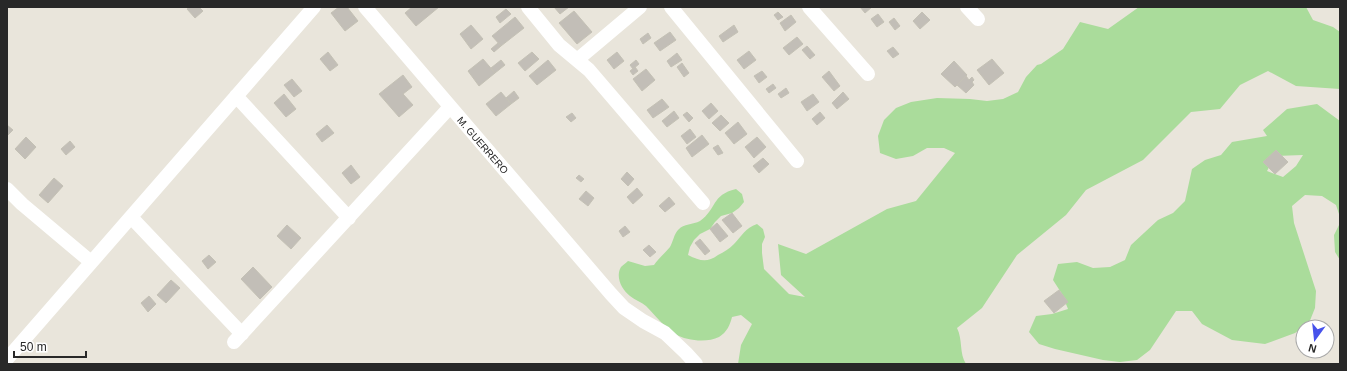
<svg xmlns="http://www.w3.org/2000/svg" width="1347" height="371" viewBox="0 0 1347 371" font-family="Arial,sans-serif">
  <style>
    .green { fill: #aadc9b; fill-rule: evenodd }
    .building { fill: #c2beb7; stroke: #c4c1b5 }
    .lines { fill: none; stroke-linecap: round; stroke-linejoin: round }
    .minor { stroke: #fff; stroke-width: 14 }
    .labels { text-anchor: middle; stroke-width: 4; stroke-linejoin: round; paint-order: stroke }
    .street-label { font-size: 10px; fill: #282828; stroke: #fff }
  </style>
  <rect width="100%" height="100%" fill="#e9e5db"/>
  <path class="green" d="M1139,7H1306L1313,20L1333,27L1340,32V89L1296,86L1268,71L1240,85L1220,109L1191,112L1143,160L1086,190L1066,215L1017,255L982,308L957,328C963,340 959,353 966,364H738L741,345L752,324L741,315L732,317C730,325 727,332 719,337C707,343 687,341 675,334C664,327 655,315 646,306C641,302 635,300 630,296C622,290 615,277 621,267C623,265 626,263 628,261L645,266L654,265C658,259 665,253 670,247C673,242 674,234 678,230C684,223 693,225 700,221C717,209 711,195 736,189L742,194L744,202L739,208L732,213L721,216L715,222L710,229L700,234L694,240L690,247L688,255C700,261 707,263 718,255C724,252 729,249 734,244C742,236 745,228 757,224L763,229L765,237L762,244V253L764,269L789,294L805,297L781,275L778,244L806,254L887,209L916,201L955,153L944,148H927L913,156L896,159L880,153L878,136L884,120L896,108L911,102L937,98L970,99L987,101L1003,99L1018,92L1026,77L1037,65L1041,64L1063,49L1080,22L1108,29Z
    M1317,104L1340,121V217L1336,205L1322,196L1305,195L1292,206L1294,223L1316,291L1315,308L1309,323L1295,333L1265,344L1232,340L1202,324L1192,311H1176L1150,350L1137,360L1120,362L1103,360L1055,349L1039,344L1029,332L1036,316L1052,314L1068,309L1062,294L1053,280L1058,264L1077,262L1093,268L1110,267L1125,260L1131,245L1158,220L1173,213L1185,201L1192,169L1205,160L1221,155L1232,142L1267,136L1263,130L1287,109ZM1303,155L1296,166L1283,177L1267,171L1275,156Z
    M1340,223V260L1335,252L1334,235Z"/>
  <path class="building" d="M190,7H199L203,11L195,18L187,9Z
    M339,7H347L358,21L345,31L331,13Z
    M412,7H439L416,26L405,13Z
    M554,7H569L560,14Z
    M860,7H872L865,13Z
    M506,9L511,14L500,23L496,17Z
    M574,11L592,32L577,44L559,23Z
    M778,12L783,17L778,20L774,15Z
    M922,12L930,20L920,29L913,21Z
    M878,14L884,22L877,27L871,19Z
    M791,15L796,22L785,31L780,23Z
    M515,17L524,28L501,46L492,36Z
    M894,18L900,26L895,30L889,22Z
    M471,25L483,39L471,49L460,34Z
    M734,25L738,32L723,42L719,36Z
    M670,32L676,40L660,51L654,43Z
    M648,33L651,38L643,44L640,39Z
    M797,37L803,44L789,55L783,48Z
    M498,43L501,46L494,52L491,49Z
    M807,46L815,55L810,59L802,50Z
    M893,47L899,54L893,58L887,51Z
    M749,51L756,60L744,69L737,60Z
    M328,52L338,65L330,71L320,59Z
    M532,52L539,59L525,71L518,63Z
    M617,52L624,61L614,69L607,60Z
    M677,53L682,60L671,67L667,61Z
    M483,59L495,73L479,86L468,71Z
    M992,59L1004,73L989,85L977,70Z
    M501,60L505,65L495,73L491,68Z
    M548,60L556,70L537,85L529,76Z
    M636,60L639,64L633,69L630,65Z
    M954,61L967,75L955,87L941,74Z
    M682,63L689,73L684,77L677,67Z
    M635,67L638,71L633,75L630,71Z
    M646,69L655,80L642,91L633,79Z
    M762,71L767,77L759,83L754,76Z
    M829,71L840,86L834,91L822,77Z
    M403,75L412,87L403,94L413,105L399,117L379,94Z
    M966,76L969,80L972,77L974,80L972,82L974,85L966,93L957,85Z
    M292,79L302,91L294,97L284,85Z
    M773,84L776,88L769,93L766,89Z
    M786,88L789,93L781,98L778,94Z
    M514,91L519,98L511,104L506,98Z
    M501,92L511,104L496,116L486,104Z
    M843,92L849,99L837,109L832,103Z
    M284,94L296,109L286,117L274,103Z
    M813,94L819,102L807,111L801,102Z
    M662,99L669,107L653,118L647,110Z
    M711,103L718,111L709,119L702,111Z
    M674,111L679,118L667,127L662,121Z
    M687,112L693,118L689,122L683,115Z
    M820,112L825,118L817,125L812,119Z
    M572,113L576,118L571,122L566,117Z
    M721,115L729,123L720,131L712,123Z
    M738,122L747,134L734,144L725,133Z
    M7,125L13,130L7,136Z
    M327,125L334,133L322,142L316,134Z
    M690,129L696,137L687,144L681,136Z
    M702,135L709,144L692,157L686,148Z
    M26,137L36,147L25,159L15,149Z
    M757,137L766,147L754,158L745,147Z
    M70,141L75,147L66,155L61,149Z
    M718,145L723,153L718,155L713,148Z
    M1276,150L1288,162L1275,174L1263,162Z
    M763,158L769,164L759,173L753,166Z
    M351,165L360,177L351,184L342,173Z
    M627,172L634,179L628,186L621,179Z
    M579,175L584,179L581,182L576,178Z
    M54,178L63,186L48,203L39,195Z
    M637,188L643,195L633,204L627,197Z
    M586,191L594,198L588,206L579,199Z
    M669,197L675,204L665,212L659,206Z
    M732,213L742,226L733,233L722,220Z
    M717,223L728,236L720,242L710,229Z
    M287,225L301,238L291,249L277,236Z
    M625,226L630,232L623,237L619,231Z
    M700,239L710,251L705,255L695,243Z
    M649,245L656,252L650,257L643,250Z
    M209,255L216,262L208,269L202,261Z
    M253,267L272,287L260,299L241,279Z
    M171,280L180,288L166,303L157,295Z
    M1059,290L1068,302L1054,313L1044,301Z
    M149,296L156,304L148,312L141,303Z"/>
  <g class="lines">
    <path class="minor" d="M365,7L611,294L624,308L643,321L665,333L686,353L696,364
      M528,7L559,45L589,70L703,203
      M671,7L797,161
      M809,7L868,74
      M967,7L978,19
      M577,60L640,7
      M236,96L349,218
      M7,189L22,204L91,262
      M131,217L242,334
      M234,342L450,107
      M7,359L314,7"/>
  </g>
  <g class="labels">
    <g class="street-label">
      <text transform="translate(483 145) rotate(49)" y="4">M. GUERRERO</text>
    </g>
  </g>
  <rect width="1347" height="371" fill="none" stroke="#282828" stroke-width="16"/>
  <g transform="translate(1315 339) rotate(195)"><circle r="19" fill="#ffffff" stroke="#a9a9a9"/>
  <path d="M0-3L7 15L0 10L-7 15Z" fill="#4752eb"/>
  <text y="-6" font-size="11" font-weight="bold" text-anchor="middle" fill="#282828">N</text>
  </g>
  <path d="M14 351v6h72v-6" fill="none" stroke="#282828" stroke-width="2"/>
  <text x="20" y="351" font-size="12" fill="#282828" stroke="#ffffff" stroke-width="3" paint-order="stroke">50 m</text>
</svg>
